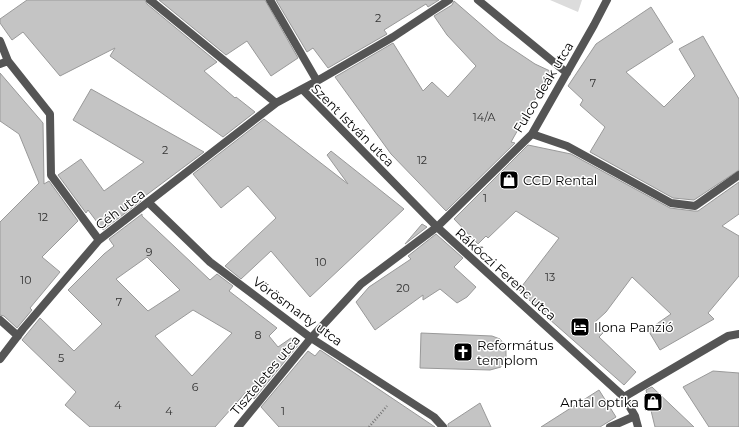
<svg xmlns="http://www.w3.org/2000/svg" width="739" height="427" viewBox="0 0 739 427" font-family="Montserrat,sans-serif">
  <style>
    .green { fill: #dcdcdc }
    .building { fill: #c4c4c4; stroke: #999; fill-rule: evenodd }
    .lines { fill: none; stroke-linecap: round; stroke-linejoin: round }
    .path { stroke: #777; stroke-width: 2.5; stroke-dasharray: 1 2; stroke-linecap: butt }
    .street { stroke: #555; stroke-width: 8 }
    .labels { text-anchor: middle; stroke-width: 3; stroke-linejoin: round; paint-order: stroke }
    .number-label { font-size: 11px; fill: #313131 }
    .street-label { font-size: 13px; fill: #000; stroke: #fff }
    .poi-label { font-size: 13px; fill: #000; stroke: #fff; text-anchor: start }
  </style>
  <rect width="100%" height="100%" fill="#fff"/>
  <path class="green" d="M550,0H582L578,12Z"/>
  <path class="building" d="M27,0H145L147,4L217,62L204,71L235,98L236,97L255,112L223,137L110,56L115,48L60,76L23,32L12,40L0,23V19Z
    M159,0H265L298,58L271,76L247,41L226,55Z
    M276,0H439L428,7L426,4L384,30L387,34L328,68L313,48L307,52Z
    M454,1L499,40L535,64L550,71L538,96H537L511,142L515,143L446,211L391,154L335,77L393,43L423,91L432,82L448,97L476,66L447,35L434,16L452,5Z
    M651,7L673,42L626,72L664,107L695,76L679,49L703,36L739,99V170L694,200L673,198L590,152L605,127L580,105L583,100L568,86L596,44Z
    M0,73L43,123L44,184L49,181L78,221L42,257L60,272L30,308L32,310L17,328L4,316L0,315V222L39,183L19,134L0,121Z
    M91,89L204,152L141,199V201L103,230L88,210L86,213L58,175L81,159L104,191L144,162L73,120Z
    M264,119L348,184L327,155L331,151L404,209L310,297L271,251L241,279L225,266L276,218L248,186L221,208L193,174Z
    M528,145L571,154L670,208L694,211H698L739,182V214L722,226L739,236V276L708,313L714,319L660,350L648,330L671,314L632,277L606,312L594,323L603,333L599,337L636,372L624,385L540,311L519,290L559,238L516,211L488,238L486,236L478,244L454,219Z
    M142,214V216L210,280L217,274L233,286L229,291L277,328L269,336L278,347L291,338L299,344L254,399L247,391L215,427H90L65,405L76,392L22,340L40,318L74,351L102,324L68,290L104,254L114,246L109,239ZM147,257L180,290L148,311L116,279ZM193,310L232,333L192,376L155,336Z
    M422,224L427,227L405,244Z
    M436,234L463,258L454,267L476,287L467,297L457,303L440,289L423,300V295L375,330L356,302L369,287L411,259L408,256Z
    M421,333L492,336L500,339L506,347V358L501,367L490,370L420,368Z
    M320,350L374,386L435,427H279L261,407L308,351L315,356Z
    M713,371L739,373V427H709L683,387Z
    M652,387L694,427H655L646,390Z
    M599,390L616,417L600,427H541Z
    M480,403L491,427H448V424Z"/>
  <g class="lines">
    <path class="path" d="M369,427L387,406"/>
    <path class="street" d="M150,0L276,103L302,89L437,227L624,397L635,416L638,427
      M270,0L317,81L302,89
      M478,0L567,73
      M0,41L8,61L50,114L51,175L99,240
      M0,64L8,61
      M317,81L393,37L449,0
      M532,134L567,146L671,203L695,206L739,175
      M149,203L210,262L311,338L434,417L443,427
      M0,320L18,336
      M0,359L23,329L99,240L276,103
      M624,397L728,336L739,334
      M238,427L311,338L361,284L437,227L532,134L594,25L607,0
      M610,427L635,416"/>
  </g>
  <defs>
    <symbol id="shop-square" viewBox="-11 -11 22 22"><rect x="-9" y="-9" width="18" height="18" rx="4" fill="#000" stroke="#fff"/><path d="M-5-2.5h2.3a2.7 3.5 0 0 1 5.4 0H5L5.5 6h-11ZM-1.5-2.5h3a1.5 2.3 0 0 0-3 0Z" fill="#fff"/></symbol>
    <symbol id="hotel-square" viewBox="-11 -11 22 22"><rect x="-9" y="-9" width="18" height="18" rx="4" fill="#000" stroke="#fff"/><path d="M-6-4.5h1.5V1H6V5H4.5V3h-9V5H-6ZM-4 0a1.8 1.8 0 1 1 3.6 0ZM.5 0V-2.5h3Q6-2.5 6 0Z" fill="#fff"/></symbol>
    <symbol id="church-square" viewBox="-11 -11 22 22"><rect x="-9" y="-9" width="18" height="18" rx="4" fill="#000" stroke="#fff"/><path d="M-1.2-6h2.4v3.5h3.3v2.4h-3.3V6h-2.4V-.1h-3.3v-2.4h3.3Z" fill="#fff"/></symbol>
  </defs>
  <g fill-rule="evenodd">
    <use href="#shop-square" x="498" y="169" width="22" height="22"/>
    <use href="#hotel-square" x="569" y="316" width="22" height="22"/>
    <use href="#church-square" x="452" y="341" width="22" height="22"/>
    <use href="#shop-square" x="642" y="391" width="22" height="22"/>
  </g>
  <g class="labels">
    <g class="number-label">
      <text x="378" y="22">2</text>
      <text x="593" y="87">7</text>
      <text x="484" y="121">14/A</text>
      <text x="165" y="154">2</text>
      <text x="422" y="164">12</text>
      <text x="485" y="202">1</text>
      <text x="43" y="221">12</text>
      <text x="149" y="256">9</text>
      <text x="321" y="266">10</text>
      <text x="550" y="281">13</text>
      <text x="26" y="284">10</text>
      <text x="403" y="292">20</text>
      <text x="119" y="306">7</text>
      <text x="258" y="339">8</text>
      <text x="61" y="362">5</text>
      <text x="195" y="391">6</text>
      <text x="118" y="409">4</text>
      <text x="169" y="415">4</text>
      <text x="283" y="415">1</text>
    </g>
    <g class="street-label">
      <text transform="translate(543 87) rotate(-59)" y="5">Fulco deák utca</text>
      <text transform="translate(353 125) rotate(45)" y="5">Szent István utca</text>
      <text transform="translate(120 209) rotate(-37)" y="5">Céh utca</text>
      <text transform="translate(506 274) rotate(42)" y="5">Rákóczi Ferenc utca</text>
      <text transform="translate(298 311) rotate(36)" y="5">Vörösmarty utca</text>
      <text transform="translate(265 375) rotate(-50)" y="5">Tiszteletes utca</text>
    </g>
    <g class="poi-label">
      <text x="523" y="185">CCD Rental</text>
      <text x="594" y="332">Ilona Panzió</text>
      <text x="477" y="350">Református<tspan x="477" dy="15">templom</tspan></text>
      <text x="639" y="407" text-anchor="end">Antal optika</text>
    </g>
  </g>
</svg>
